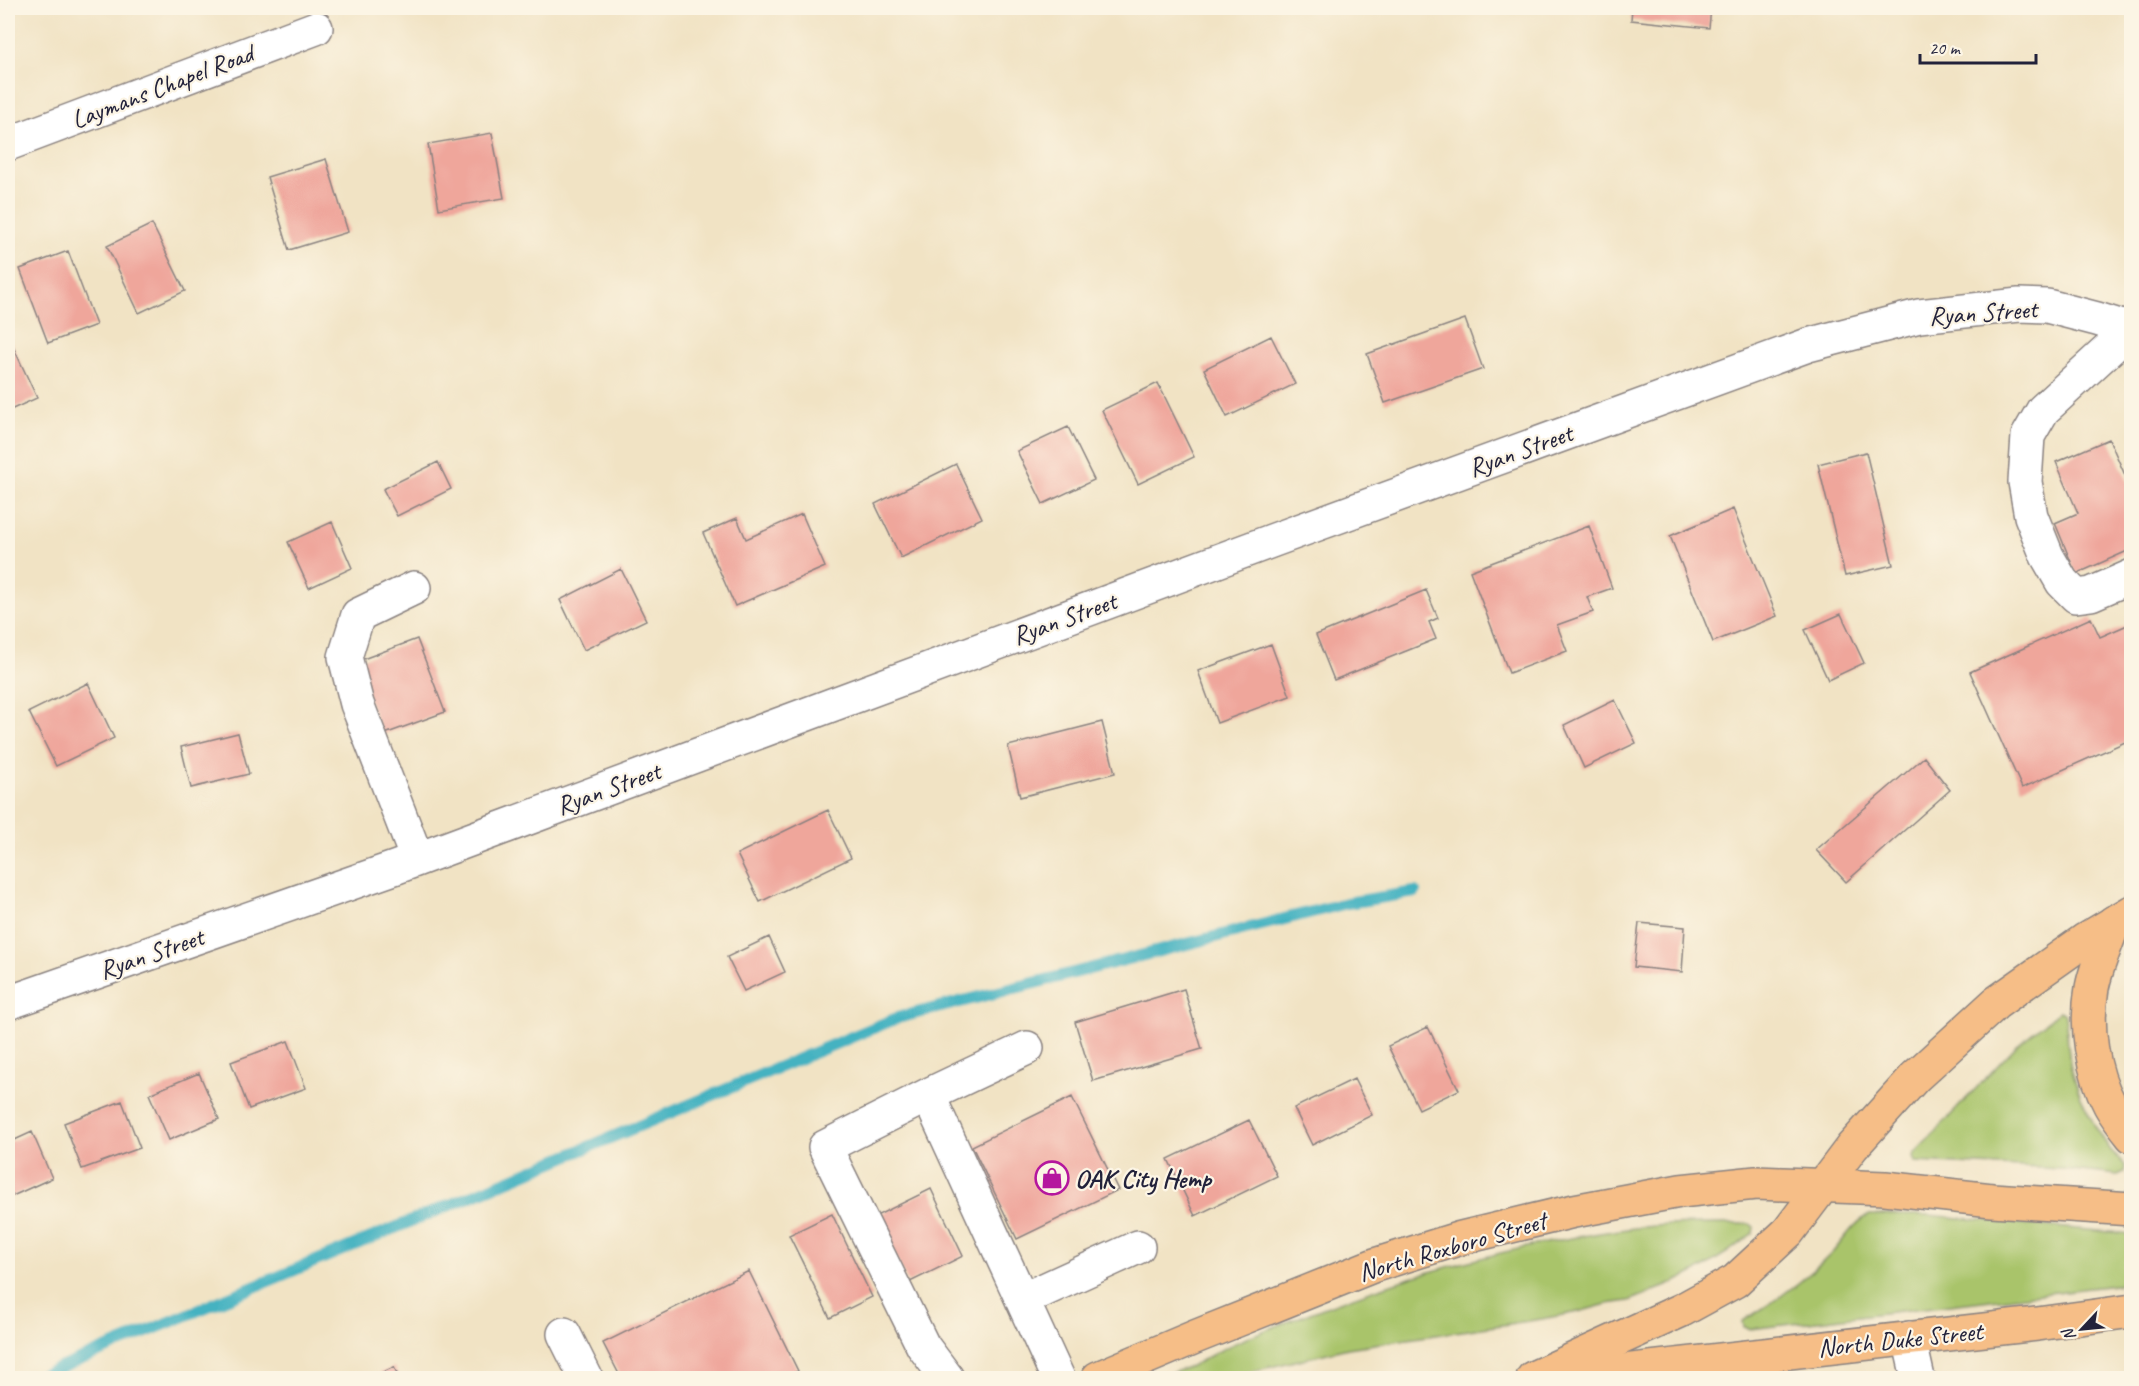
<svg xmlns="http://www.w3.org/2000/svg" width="2139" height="1386" viewBox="0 0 2139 1386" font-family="Caveat,sans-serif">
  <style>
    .green { fill: #a9c46a; stroke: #667352; stroke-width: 1.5 }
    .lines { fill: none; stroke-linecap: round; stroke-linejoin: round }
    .stream { stroke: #45b2c1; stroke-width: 12 }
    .building { fill: #efa69b }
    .minor-casing { stroke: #8a8280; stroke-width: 36 }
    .major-casing { stroke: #8a8280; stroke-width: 36 }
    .highway-casing { stroke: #8a8280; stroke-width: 36 }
    .minor { stroke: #fff; stroke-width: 33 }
    .major { stroke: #f6be87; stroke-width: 33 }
    .highway { stroke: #f6be87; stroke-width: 33 }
    .labels { text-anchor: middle; stroke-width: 4.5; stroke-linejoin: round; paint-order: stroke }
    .street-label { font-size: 26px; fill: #22223b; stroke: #fcf5e5 }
    .poi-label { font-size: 26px; font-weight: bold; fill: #22223b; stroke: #fcf5e5; text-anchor: start }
  </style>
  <rect width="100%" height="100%" fill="#fcf5e5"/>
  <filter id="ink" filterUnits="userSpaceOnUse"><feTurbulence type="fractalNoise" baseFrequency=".0167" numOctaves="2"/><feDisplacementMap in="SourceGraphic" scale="12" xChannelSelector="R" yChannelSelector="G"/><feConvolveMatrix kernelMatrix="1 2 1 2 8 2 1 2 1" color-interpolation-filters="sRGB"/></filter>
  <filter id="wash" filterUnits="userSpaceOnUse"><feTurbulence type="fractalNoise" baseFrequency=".008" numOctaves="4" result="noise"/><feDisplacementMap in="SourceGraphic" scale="24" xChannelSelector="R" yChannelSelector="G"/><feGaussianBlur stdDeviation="1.35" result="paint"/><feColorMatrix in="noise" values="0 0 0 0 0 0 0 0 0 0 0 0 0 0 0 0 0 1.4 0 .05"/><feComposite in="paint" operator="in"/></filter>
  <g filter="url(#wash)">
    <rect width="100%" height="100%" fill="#f1e3c4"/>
    <path class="green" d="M2060,1011L2065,1014L2070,1064L2080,1096L2095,1126L2109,1148L2125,1166L2124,1172L2118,1175L2062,1169L1915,1162L1913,1156L1915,1153L2016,1046Z
      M1870,1215H1928L2131,1234V1283L1750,1329L1744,1327L1743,1321L1746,1319C1776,1301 1806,1279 1831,1254C1843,1242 1853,1222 1870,1215Z
      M1750,1224L1754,1227L1753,1233L1728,1252L1701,1269L1669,1285L1629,1301L1607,1304L1578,1312L1542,1319L1348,1348L1225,1378H1159C1171,1373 1185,1369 1197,1363C1205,1359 1213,1354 1221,1350C1248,1336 1277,1326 1305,1315C1407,1275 1518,1244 1627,1229C1667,1223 1709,1224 1750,1224Z"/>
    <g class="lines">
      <path class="stream" d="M36,1378L897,1018L1347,903L1415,892"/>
    </g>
    <g id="blocks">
      <path class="building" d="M1632,8H1711L1709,28L1631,20Z
        M492,133L504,198L439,209L428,144Z
        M326,159L348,232L289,250L267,177Z
        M152,224L185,291L139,313L107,246Z
        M68,251L96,325L48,343L20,269Z
        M1465,319L1483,369L1385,403L1367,354Z
        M1271,336L1295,384L1227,417L1204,369Z
        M10,340L37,398L8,411V341Z
        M1158,383L1194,457L1138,484L1102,410Z
        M1068,427L1094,480L1043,504L1017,451Z
        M2109,439L2132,491V549L2076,574L2055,523L2078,513L2056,462Z
        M1866,452L1893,565L1845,576L1818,464Z
        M438,462L451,489L397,516L383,489Z
        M956,464L982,518L901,558L875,504Z
        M1733,509L1777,616L1713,642L1670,536Z
        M802,514L825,567L735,606L703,533L737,518L746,539Z
        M332,522L352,568L309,588L288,542Z
        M1589,526L1612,588L1587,597L1593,612L1557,625L1567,651L1509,673L1470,571Z
        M621,569L646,620L584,650L560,600Z
        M1426,590L1438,618L1429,622L1436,639L1334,680L1316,635Z
        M1841,614L1864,663L1828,680L1805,630Z
        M2091,618L2100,637L2132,623V707L2126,710L2132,722V739L2022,788L1970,672Z
        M417,639L445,712L382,735L355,662Z
        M1271,644L1290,696L1217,723L1198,671Z
        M88,683L114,738L56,766L29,712Z
        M1615,700L1636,743L1584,768L1564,725Z
        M1102,722L1115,773L1020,797L1008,746Z
        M238,733L249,774L191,788L181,747Z
        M1924,757L1950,790L1846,882L1816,850Z
        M828,810L851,858L760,902L737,854Z
        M1639,923L1685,927L1682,972L1634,967Z
        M769,937L785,972L744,991L727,957Z
        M1184,989L1202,1049L1093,1081L1075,1022Z
        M1428,1027L1459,1090L1419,1109L1388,1046Z
        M288,1041L306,1088L249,1109L231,1062Z
        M199,1073L219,1119L169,1140L149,1094Z
        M1354,1079L1372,1115L1312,1145L1294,1108Z
        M1072,1097L1118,1190L1017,1239L972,1146Z
        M122,1101L140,1148L82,1169L64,1123Z
        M1249,1120L1277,1176L1195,1216L1168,1159Z
        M32,1132L52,1178L8,1198V1143Z
        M931,1189L963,1256L908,1283L876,1216Z
        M832,1214L872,1297L830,1318L789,1235Z
        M749,1271L798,1371L782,1378H621L603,1343Z
        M394,1367L399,1378H370Z"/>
    </g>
  </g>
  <g filter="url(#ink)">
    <use href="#blocks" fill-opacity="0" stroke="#8a8280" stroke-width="1.5"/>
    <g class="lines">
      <defs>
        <path id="minor" d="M8,144L316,28
          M2130,330L2043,410L2028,436L2025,482L2031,516L2047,556L2062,582L2076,596L2091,594L2132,576
          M414,588L358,615L345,657L357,704L417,859
          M8,1003L397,867L1274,540L1808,345L1919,316L2019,305L2047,306L2097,319L2132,330
          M1027,1048L928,1095L1058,1378
          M928,1095L825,1147L923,1346L947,1378
          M1022,1300L1138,1247
          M564,1334L586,1378
          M1909,1338L1918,1378"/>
        <path id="major" d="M1533,1378L1682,1310L1735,1281L1788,1232L1852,1147L1915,1077L1996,1003L2085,940L2132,912"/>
        <path id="highway" d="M2114,922C2107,943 2096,966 2092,988C2085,1026 2092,1072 2110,1105C2116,1116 2124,1126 2132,1136
          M1098,1378L1195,1337L1375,1265L1461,1238L1574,1211L1680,1191L1756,1183L1885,1188L1992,1200L2132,1209
          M1562,1378L2037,1324L2132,1311"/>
      </defs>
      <use href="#minor" class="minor-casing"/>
      <use href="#major" class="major-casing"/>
      <use href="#highway" class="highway-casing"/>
      <use href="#minor" class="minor"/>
      <use href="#major" class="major"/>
      <use href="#highway" class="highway"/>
    </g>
  </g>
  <defs>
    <symbol id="shop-ring" viewBox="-11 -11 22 22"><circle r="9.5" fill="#fcf5e5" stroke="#b5179e" stroke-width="1.5"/><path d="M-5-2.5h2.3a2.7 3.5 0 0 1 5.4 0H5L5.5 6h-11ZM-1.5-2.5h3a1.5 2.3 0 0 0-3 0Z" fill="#b5179e"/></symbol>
  </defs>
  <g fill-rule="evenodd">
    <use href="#shop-ring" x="1033" y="1159" width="38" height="38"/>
  </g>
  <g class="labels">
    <g class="street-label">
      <text transform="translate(162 86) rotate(-21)" y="9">Laymans Chapel Road</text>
      <text transform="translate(1983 312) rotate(-4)" y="9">Ryan Street</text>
      <text transform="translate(1520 450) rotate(-20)" y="9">Ryan Street</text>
      <text transform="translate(1064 618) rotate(-20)" y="9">Ryan Street</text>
      <text transform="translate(608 788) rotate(-20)" y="9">Ryan Street</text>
      <text transform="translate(151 953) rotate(-19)" y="9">Ryan Street</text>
      <text transform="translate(1452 1246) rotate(-16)" y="9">North Roxboro Street</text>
      <text transform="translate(1900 1339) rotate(-6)" y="9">North Duke Street</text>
    </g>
    <g class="poi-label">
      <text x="1075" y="1187">OAK City Hemp</text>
    </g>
  </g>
  <rect width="2139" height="1386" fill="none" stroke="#fcf5e5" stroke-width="30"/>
  <g transform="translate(2082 1329) rotate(244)" stroke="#fcf5e5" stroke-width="4.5" paint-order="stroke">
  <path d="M0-4.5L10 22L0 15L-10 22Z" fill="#22223b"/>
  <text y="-9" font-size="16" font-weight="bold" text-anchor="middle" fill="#22223b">N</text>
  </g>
  <path d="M1920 54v9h116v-9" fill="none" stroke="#22223b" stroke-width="3"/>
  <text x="1929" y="54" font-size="18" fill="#22223b" stroke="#fcf5e5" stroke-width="4.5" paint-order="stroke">20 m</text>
</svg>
